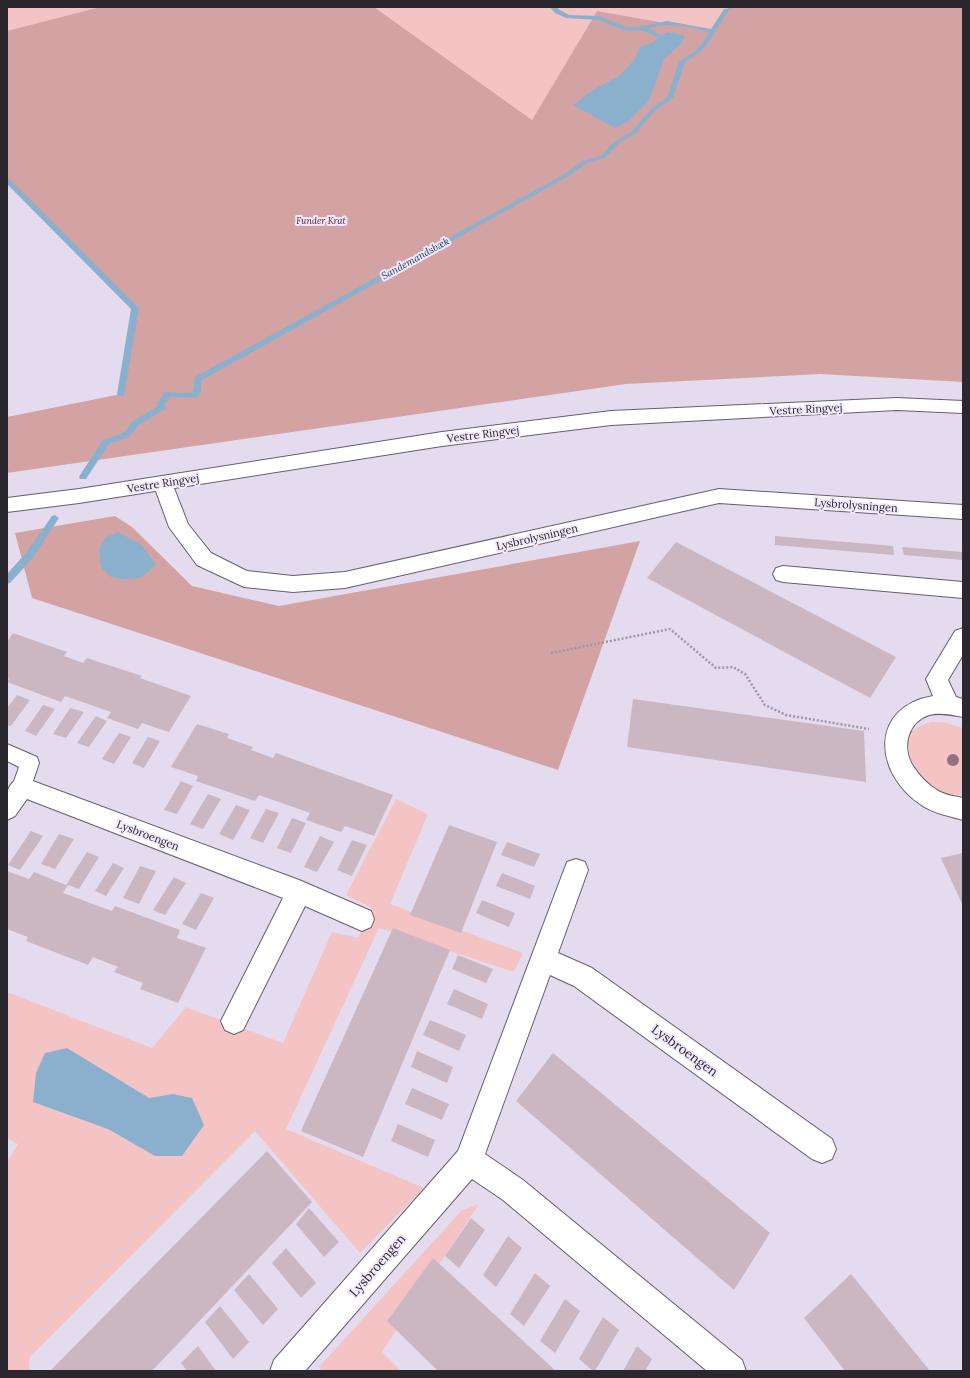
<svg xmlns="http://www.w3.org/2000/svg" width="970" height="1378" viewBox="0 0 970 1378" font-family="Lora,serif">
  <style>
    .green { fill: #f4c4c5 }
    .forest { fill: #d3a3a4 }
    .water { fill: #8bb0cd }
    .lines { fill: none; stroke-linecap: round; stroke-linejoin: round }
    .stream { fill: #8bb0cd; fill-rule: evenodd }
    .building { fill: #cbb7c2 }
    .service-casing { stroke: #665d6e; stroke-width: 2 }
    .minor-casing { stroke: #665d6e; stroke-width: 2 }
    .secondary-casing { stroke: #665d6e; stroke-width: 2 }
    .path { stroke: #9e96a5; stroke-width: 2.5; stroke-dasharray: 2 2; stroke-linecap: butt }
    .service { fill: #fff; fill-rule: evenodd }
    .minor { fill: #fff; fill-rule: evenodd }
    .secondary { fill: #fff; fill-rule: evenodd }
    .tree { fill: #95707d }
    .labels { text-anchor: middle; stroke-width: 4; stroke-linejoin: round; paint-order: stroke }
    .far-park-label { font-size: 9px; font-style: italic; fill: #541920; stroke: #f3e9fc }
    .far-water-label { font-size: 10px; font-style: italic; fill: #113f5b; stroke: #f3e9fc }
    .street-label { font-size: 11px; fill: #2b272e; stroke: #f3e9fc }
    .near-street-label { font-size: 13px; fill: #2b272e; stroke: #f3e9fc }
  </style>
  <rect width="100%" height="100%" fill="#e5dbef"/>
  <path class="green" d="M7,7H100L7,31Z
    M374,7H963L563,177L712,30L597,11L532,120Z
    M931,722H943L963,728V795L947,794L932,789L910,768L906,743L911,732L920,726Z
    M396,799L428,814L390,904L523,953L514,972L379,928L286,1129L424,1188L360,1253L255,1131L30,1357L29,1371H7V1162L18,1144L7,1138V992L152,1048L186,1007L283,1043L332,932L358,938L372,908L346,895Z
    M479,1204L382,1352L401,1371H322L319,1367L462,1210Z"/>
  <path class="forest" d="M100,7H374L532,120L597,11L712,31L726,10L732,7H963V382L820,374L626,384L7,473V417L121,394L135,308L7,180V31Z
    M115,516L132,527L192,586L279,606L640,541L558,770L32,598L15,533Z"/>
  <path class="water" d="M668,32L685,36L682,43L664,59L649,101L629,121L615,128L573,105L593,90L619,76L635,59L640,47L654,42L659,36Z
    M118,532L142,545L156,565L140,578L122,579L111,577L101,567L99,549L106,537Z
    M67,1048L149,1098L173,1094L192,1098L204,1125L182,1156H155L108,1129L33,1102L36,1073L45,1053Z"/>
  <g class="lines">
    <path class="stream" d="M550,7H556L560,10L569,15L599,16L627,27H638L667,21L711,29L724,9L735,7L728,11L706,46L698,54L685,62L673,98L655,111L635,134L619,143L605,158L587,163L565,178L202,380L201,392L195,398L170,397L165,403V409L139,425L129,437L109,444L86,479H80L79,477L80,475L103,440L123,433L133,421L158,406L157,403L165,392L190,393L193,391L195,377L561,176L583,161L601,156L615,141L631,132L651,109L668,96L679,61L694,52L702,44L709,32C688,27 670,22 649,28L661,35L662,36L659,38L643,30L632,31L623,30L599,20L566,18L555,13Z
      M7,178L9,179L139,308L124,396H118L117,394L131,309L7,184Z
      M55,515L59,518L32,559L10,583L7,584V574L26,553L52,516Z"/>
  </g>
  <path class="building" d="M775,536L893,546L894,555L775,545Z
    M676,542L896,657L870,698L647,578Z
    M902,547L963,552V560L904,555Z
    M13,633L67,652L64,656L83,663L87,658L142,676L140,678L191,696L169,732L142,723L138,729L107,718L111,712L65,696L61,702L7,682L9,679L7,678V642Z
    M17,695L30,700L11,726L7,725V708Z
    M633,699L864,731L866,782L627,747Z
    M43,705L55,709L36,736L25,731Z
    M70,708L84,712L66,738L53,734Z
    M96,716L107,721L89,747L77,743Z
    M197,724L229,734L227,738L253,747L251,750L273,758L276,753L393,795L374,836L345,826L341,832L306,820L310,813L259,795L255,801L196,781L198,776L171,767Z
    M119,733L131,737L114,764L102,759Z
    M148,737L160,741L144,768L132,763Z
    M181,781L193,786L177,814L164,810Z
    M208,794L221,799L203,829L190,824Z
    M236,805L250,810L233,840L219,834Z
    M266,809L279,813L263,843L250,838Z
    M292,818L306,823L291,853L277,848Z
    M449,825L497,842L461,933L410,915Z
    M31,831L43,836L20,870L8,865Z
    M59,834L74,839L55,869L41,864Z
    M320,836L334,842L317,872L304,867Z
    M352,840L367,845L352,876L337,870Z
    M507,842L540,854L534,867L501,855Z
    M87,852L99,857L79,889L68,885L63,893L112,911L115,906L180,930L177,938L206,948L178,1003L140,989L143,983L114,972L118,967L93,957L88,965L26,941L28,937L7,929V871L29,879L34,872L66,885Z
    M963,853V906L941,858Z
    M113,863L124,868L106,896L95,891Z
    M140,866L156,871L139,904L123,898Z
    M502,873L535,886L530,899L496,886Z
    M174,877L186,883L165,915L153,910Z
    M201,893L214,898L196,930L182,924Z
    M482,900L515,913L509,927L476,913Z
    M393,928L450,950L363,1157L301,1131Z
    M458,955L493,969L486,983L452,969Z
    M454,989L488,1004L482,1019L447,1004Z
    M430,1020L466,1035L459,1051L423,1035Z
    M417,1051L453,1067L447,1083L411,1067Z
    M553,1053L770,1233L734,1290L516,1101Z
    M412,1088L449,1104L442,1120L405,1104Z
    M398,1124L435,1140L428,1157L391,1141Z
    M267,1151L312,1202L152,1371H50Z
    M309,1208L339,1242L324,1257L296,1224Z
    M471,1218L485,1230L459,1268L445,1256Z
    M508,1236L522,1248L496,1287L483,1275Z
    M286,1248L316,1283L301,1298L272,1263Z
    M433,1258L556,1371H438L387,1321Z
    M535,1273L550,1286L524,1326L510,1314Z
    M249,1274L278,1309L263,1325L234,1290Z
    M851,1274L930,1371H845L804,1318Z
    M565,1299L580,1311L555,1353L540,1341Z
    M220,1306L249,1342L233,1359L205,1322Z
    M603,1317L619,1330L595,1371H593L579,1359Z
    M198,1346L216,1371H187L181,1363Z
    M637,1346L652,1359L645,1371H623Z"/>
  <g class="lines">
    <defs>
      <path id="service" d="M7,744L37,757L39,763L29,793L22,795L15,793L12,787L19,767L7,761Z"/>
      <path id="minor" d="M163,476L170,478L188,524L211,553L247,571L293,576L345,572L719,489L963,505V519L719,503L345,588L293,592L244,587L197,565L169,527L153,483L156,478Z
        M783,566L963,582V598L783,582L776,580L773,574L776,568Z
        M963,628V655L948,680L956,697L963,699V717C953,715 940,712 929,715C908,722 901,747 913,766C919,775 927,784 937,790C944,795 954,796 963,798V820C949,816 932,813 920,804C874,773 869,707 933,696L926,679L955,631Z
        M22,777L299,880L371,911L374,919L371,927L362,931L305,906L243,1030L234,1034L225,1030L221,1021L283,898L27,799L15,816L7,820C7,802 2,784 22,777Z
        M576,859L585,862L588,870L558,953L592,968L832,1139L836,1149L832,1159L822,1163L812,1159L574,986L550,975L485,1154L523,1180L742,1360L746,1371H707L503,1200L472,1179L305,1371H270L274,1360L458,1151L564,870L567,862Z"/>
      <path id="secondary" d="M897,398L963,401V413L897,410L611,425L442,446L79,503L7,512V498L79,489L442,432L611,411Z"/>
    </defs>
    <use href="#service" class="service-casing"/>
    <use href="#minor" class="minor-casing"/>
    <use href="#secondary" class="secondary-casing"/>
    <path class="path" d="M551,653L670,629L716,668L733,667L745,674L765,705L786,715L869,729"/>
    <use href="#service" class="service"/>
    <use href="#minor" class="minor"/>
    <use href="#secondary" class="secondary"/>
  </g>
  <circle class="tree" cx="953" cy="760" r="6"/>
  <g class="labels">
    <g class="far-park-label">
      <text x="321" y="224">Funder Krat</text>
    </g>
    <g class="far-water-label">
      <text transform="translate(415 258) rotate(-29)" y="4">Sandemandsbæk</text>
    </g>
    <g class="street-label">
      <text transform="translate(806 409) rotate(-3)" y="4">Vestre Ringvej</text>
      <text transform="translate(483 434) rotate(-7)" y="4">Vestre Ringvej</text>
      <text transform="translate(163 483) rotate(-9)" y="4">Vestre Ringvej</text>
      <text transform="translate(856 505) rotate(4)" y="4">Lysbrolysningen</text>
      <text transform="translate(537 537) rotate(-13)" y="4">Lysbrolysningen</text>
      <text transform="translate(148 835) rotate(21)" y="4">Lysbroengen</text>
    </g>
    <g class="near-street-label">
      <text transform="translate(685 1050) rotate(36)" y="5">Lysbroengen</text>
      <text transform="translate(377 1265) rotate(-49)" y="5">Lysbroengen</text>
    </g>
  </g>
  <rect width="970" height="1378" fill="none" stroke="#2b272e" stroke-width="16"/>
</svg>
